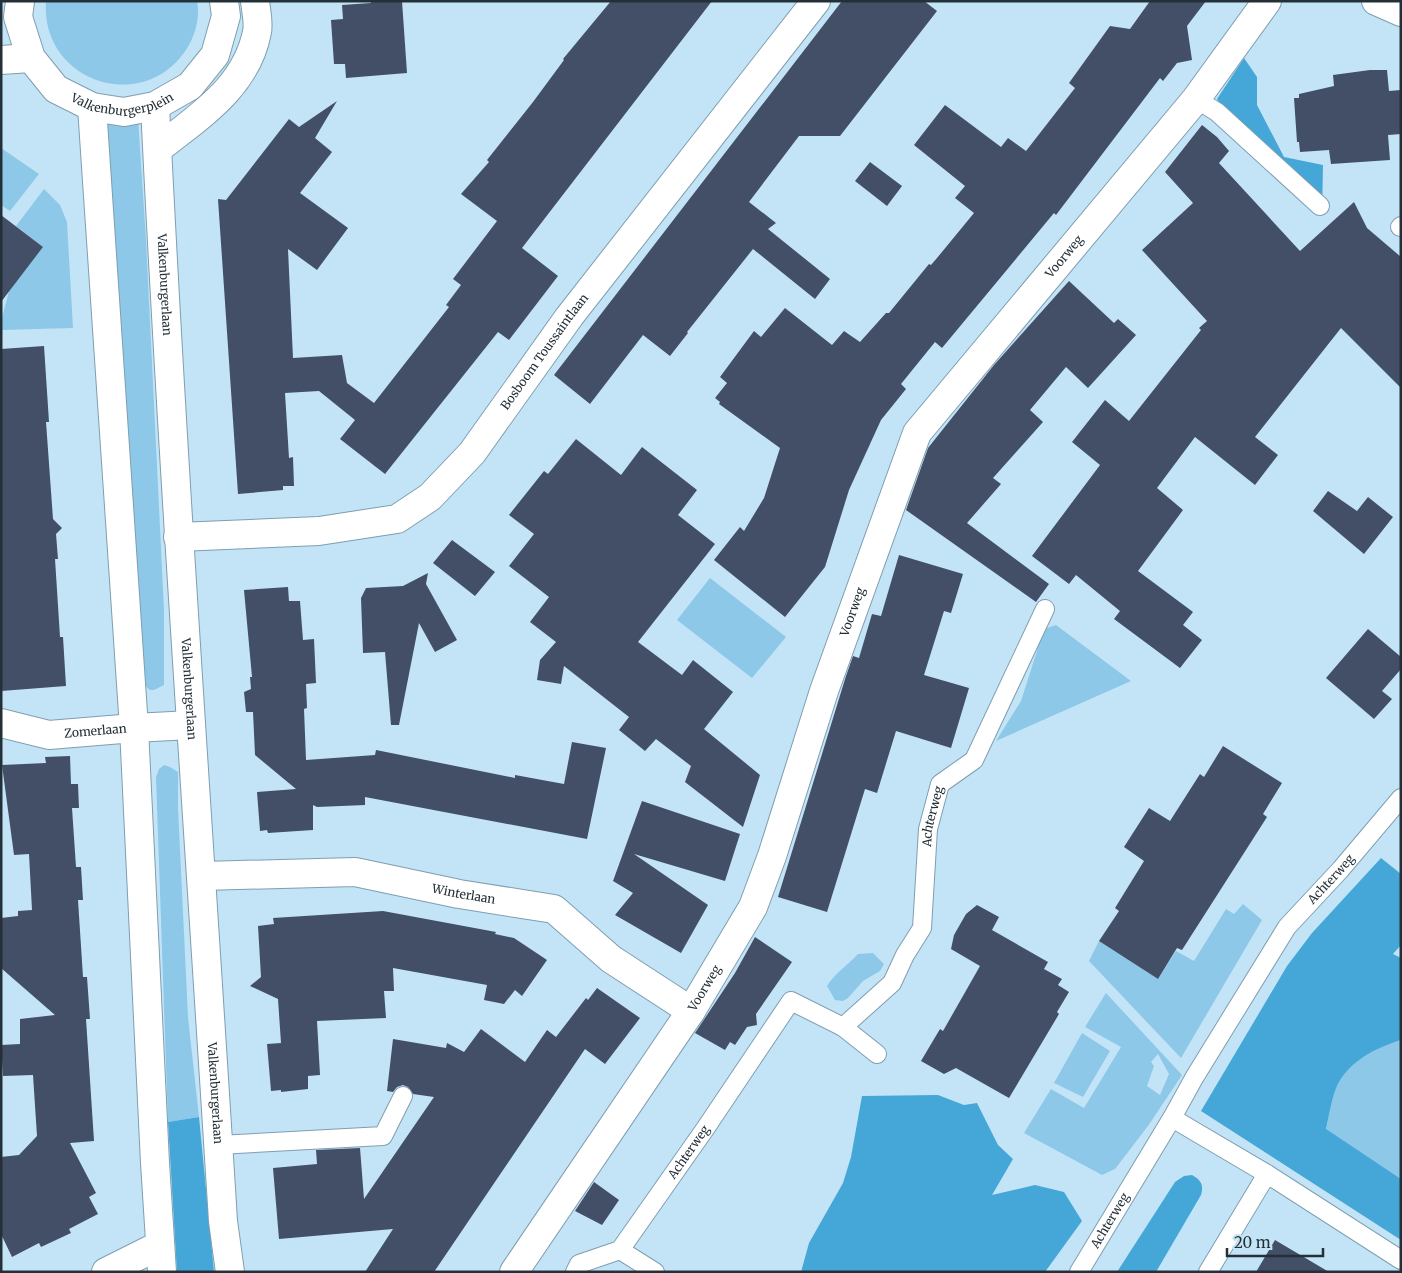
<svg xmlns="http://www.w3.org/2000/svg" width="1402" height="1273" viewBox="0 0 1402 1273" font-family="Merriweather,serif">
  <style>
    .green { fill: #8dc8e8; fill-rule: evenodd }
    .forest { fill: #44a7d7 }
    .building { fill: #424f67 }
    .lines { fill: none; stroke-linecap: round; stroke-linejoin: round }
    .lane-casing { stroke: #7f9eb0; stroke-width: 20 }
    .street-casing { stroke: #7f9eb0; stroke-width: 30 }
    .secondary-casing { stroke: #7f9eb0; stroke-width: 30 }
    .lane { stroke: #fff; stroke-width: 18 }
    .street { stroke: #fff; stroke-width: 28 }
    .secondary { stroke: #fff; stroke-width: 28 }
    .labels { text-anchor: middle; stroke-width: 5; stroke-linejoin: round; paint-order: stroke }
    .street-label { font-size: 12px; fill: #243038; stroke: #c3e4f7 }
  </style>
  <rect width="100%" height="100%" fill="#c3e4f7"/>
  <path class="green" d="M46,1H197C200,16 196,32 189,45C148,117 40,84 46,1Z
    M138,118L146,240L164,610V685L154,690H150L144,685L137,642L107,119Z
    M1,148L39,174L10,211L1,205Z
    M44,189L60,205L67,222L73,328L1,330V322L9,291L43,247L16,226Z
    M710,578L786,637L752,678L677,620Z
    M1056,625L1131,681L996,741L1021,701L1044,629Z
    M164,765L170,767L178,772V808L188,1017L199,1117L168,1122L156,777L159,769Z
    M1243,904L1262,920L1181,1058L1089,961L1099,941L1158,979L1176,951L1194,961L1226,909L1234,914Z
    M873,953L884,964L880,971L863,981L848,998L843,1001L835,1000L827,986C835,973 848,965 858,954Z
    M1106,993L1182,1075L1148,1126L1115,1169L1102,1175L1024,1133L1051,1089L1084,1108L1121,1047L1085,1027ZM1158,1054L1169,1074L1160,1095L1147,1086L1154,1066L1151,1062Z
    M1082,1033L1110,1051L1083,1097L1054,1083Z
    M1401,1040V1179L1326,1130C1329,1116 1332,1096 1338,1084C1351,1060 1376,1048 1401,1040Z"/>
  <path class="forest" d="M1244,58L1257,77V105L1284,157L1323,165L1322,214L1260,161L1217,99Z
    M1381,858L1401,874V945L1393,954L1401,958V1040C1376,1048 1351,1060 1338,1084C1332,1096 1329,1116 1326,1129L1401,1179V1240L1201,1111L1287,966L1312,933Z
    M938,1095L964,1105L977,1103L998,1145L1013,1159L992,1195L1035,1185L1064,1192L1082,1221L1045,1272H801L809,1243L843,1183L851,1157L862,1096Z
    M199,1117L214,1272H177L168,1122Z
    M1192,1175C1201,1180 1204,1185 1201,1195L1156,1272H1117L1175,1182L1184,1176Z"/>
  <path class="building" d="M371,1H402L407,73L346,78L345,64H334L331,20L343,19L342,5L371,3Z
    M611,1H712L522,248L558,276L509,340L498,332L385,474L340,439L355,420L319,391L285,393L289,458L293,457L294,486H283V490L238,494L218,199L226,200L289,119L299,127L337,101L315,138L332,152L300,193L348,228L317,270L288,249L293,358L342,355L347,383L374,403L449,307L446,305L461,285L453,279L497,221L461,194L489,162L487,160L533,102L564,60L563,59Z
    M842,1H924L937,11L840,136H799L749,202L776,223L768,229L830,279L815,299L753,249L687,332L688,333L670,356L643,335L590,404L554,375Z
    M1150,1H1206L1187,26L1192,60L1177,63L1163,81L1160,78L1056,215L1054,213L942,348L935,342L901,384L906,389L881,420L849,490L825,567L785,617L714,560L740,527L744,531L764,498L780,448L719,404L720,402L715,398L727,383L720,377L754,331L761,337L785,308L832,345L844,331L860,342L886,313H889L929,264L931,265L937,258L974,213L955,198L965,186L914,145L945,105L1001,147L1008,138L1026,151L1075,88L1069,83L1110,26L1130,29Z
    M1370,70H1387L1389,91L1401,90V134L1388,135L1390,160L1331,164L1329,150L1300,152L1299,142H1297L1294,98H1299V94L1334,86L1333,75Z
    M1202,125L1217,137L1229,151L1219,163L1300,251L1354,202L1367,228L1401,257V388L1341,328L1255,437L1278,455L1255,485L1195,437L1157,488L1183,510L1138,571L1193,612L1183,625L1202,640L1180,668L1114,619L1120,611L1076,575L1069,584L1032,556L1100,465L1072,442L1105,400L1129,421L1201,330L1199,328L1207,321L1142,250L1193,203L1165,172Z
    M870,162L902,186L887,206L855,181Z
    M1,215L43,247L1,302Z
    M1069,281L1114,323L1118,319L1136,335L1088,388L1066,367L1030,410L1043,422L993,478L1001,484L967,523L1049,584L1036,602L906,510L928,448L994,365Z
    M44,346L49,422H46L53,519L62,528L56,534L58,559H55L60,637H63L66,686L1,691V349Z
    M576,439L621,475L642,447L697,490L678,515L715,544L638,642L682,675L693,660L733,692L704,729L760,775L743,827L685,782L691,766L656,739L645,751L619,730L629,717L564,666L561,684L537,680L540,660L556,642L530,622L549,597L509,566L534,534L509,515L544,471L548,474Z
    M1328,491L1357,511L1368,497L1393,517L1364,554L1313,511Z
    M452,540L495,572L475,596L433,563Z
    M899,555L963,574L951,613L944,611L924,675L969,688L951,748L896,731L877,793L865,789L827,912L778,897L846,676L853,656L859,658L872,614L881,616Z
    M428,573L426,584L457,640L435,652L419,623L399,725H391L385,652L363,653L361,598L366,588L403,586Z
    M288,587L289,601H300L303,640L314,639L316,683L306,684L307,708L304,709L306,760L375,755L376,750L515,778V775L564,784L572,742L606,748L587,839L365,797V805L317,807L313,805V830L268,833L267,830L260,831L257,792L296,789L255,755L253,712H246L244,692L251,689L250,677H252L244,590Z
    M1368,629L1401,657V669L1382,691L1392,699L1374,719L1326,678Z
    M1223,746L1282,783L1263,814L1267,817L1182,950L1177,948L1158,979L1099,941L1119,911L1115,908L1144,861L1124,847L1149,808L1170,821L1200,774L1204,777Z
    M70,756L71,784H78L79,808H72L76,867H81L83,900H78L83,977H87L90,1019H86L94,1141L70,1143L96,1193L89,1197L98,1214L69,1229L71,1233L41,1247L39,1243L12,1257L1,1234V1157L19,1155L37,1136L33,1075L3,1076L1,1045L20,1044V1019L55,1015L1,968V918L18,916V911L32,910L29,854L14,855L2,765L46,763L45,757Z
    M642,801L740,834L725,881L634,854L708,905L681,953L615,915L633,893L613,881Z
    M977,905L999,917L992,930L1048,962L1044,969L1062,979L1058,985L1069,992L1057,1012L1059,1014L1009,1098L956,1068L944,1074L921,1061L940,1029L943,1031L980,966L951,949L954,935L966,914Z
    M383,911L496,932L495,934L514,938L547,960L522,996L515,990L504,1004L484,1000L487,985L393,968L394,991H384L386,1018L317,1021L320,1075L308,1076V1089L281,1092V1090L271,1091L267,1044L281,1043L278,999L250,986L261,977L258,926L274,924L273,918Z
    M755,937L792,962L756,1014L757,1025L747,1027L735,1045L730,1042L725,1050L695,1033L735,973Z
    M597,988L640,1018L605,1064L585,1049L434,1272H365L393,1229L279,1239L273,1168L317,1164L316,1150L360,1148L364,1199L434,1097L413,1094L408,1087L403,1085L397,1087L393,1092L387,1091L393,1039L446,1048L447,1043L464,1052L481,1029L525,1062L547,1030L556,1037L586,998L588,1000Z
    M594,1182L619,1200L602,1225L575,1211Z
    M1275,1240L1329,1272H1256Z"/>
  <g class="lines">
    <defs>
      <g id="lane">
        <path d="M1196,99L1217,112L1320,206"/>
        <path d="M1400,227L1401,226"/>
        <path id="s1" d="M843,1027L892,983L905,955L922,928L928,829L940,784L974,760L1045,609"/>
        <path d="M1172,1118L1267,1174L1401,1260"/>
        <path d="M218,1145L383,1136L403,1096"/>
        <path d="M620,1250L655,1272"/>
        <path id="s2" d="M575,1272L579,1264L620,1250L705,1129L791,1001L843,1027L877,1054"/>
        <path id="s3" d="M1079,1272L1172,1118L1194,1078L1287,927L1341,869L1401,798"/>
        <path d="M1208,1272L1267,1174"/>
      </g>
      <g id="street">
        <path d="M1376,1L1401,12"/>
        <path d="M1,60L31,58"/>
        <path d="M158,149C199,116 246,88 257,32C259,23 256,11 255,1"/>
        <path id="s4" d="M178,537L319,531L397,519L430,497L472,453L569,317L816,1"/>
        <path id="s5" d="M1,723L49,735L134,728"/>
        <path id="s6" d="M202,876L355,872L459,894L554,909L611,959L691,1011"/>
        <path d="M106,1272L160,1245"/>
        <path id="s7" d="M514,1272L691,1011L753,907L772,856L824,691L917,433L1196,99L1267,1"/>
      </g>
      <g id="secondary">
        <path id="s8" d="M20,1L18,17L31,58L56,89L92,107L124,112L155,106L190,86L215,55L226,16L224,1"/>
        <path id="s9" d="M155,106C173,478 200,849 223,1221L230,1272"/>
        <path d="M92,107L134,728L155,1163L162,1272"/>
        <path d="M134,728L191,725"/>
      </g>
    </defs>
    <use href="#lane" class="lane-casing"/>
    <use href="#street" class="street-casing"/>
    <use href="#secondary" class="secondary-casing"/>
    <use href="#lane" class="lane"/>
    <use href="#street" class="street"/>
    <use href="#secondary" class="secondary"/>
  </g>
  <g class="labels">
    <g class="street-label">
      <text dy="4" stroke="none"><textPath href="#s8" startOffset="170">Valkenburgerplein</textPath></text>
      <text dy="4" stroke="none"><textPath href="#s7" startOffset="1168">Voorweg</textPath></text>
      <text dy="4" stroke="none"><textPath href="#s9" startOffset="179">Valkenburgerlaan</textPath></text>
      <text dy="4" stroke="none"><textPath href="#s4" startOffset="445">Bosboom Toussaintlaan</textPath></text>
      <text dy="4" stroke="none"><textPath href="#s7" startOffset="748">Voorweg</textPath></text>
      <text dy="4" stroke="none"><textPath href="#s9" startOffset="584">Valkenburgerlaan</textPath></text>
      <text dy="4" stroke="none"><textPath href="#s5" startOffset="96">Zomerlaan</textPath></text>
      <text dy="4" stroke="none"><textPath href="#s1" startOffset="241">Achterweg</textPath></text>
      <text dy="4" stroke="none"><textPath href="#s3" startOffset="468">Achterweg</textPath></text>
      <text dy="4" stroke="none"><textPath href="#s6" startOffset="264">Winterlaan</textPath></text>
      <text dy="4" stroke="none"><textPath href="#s7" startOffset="342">Voorweg</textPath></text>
      <text dy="4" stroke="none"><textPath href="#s9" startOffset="989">Valkenburgerlaan</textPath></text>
      <text dy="4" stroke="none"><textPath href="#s2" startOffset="172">Achterweg</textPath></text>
      <text dy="4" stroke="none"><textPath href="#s3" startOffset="60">Achterweg</textPath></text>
    </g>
  </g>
  <rect width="1402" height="1273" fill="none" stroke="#243038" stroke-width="5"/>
  <path d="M1227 1248v8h96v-8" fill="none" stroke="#243038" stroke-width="2.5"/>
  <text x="1234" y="1248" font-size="15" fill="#243038" stroke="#c3e4f7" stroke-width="4" paint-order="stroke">20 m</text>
</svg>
